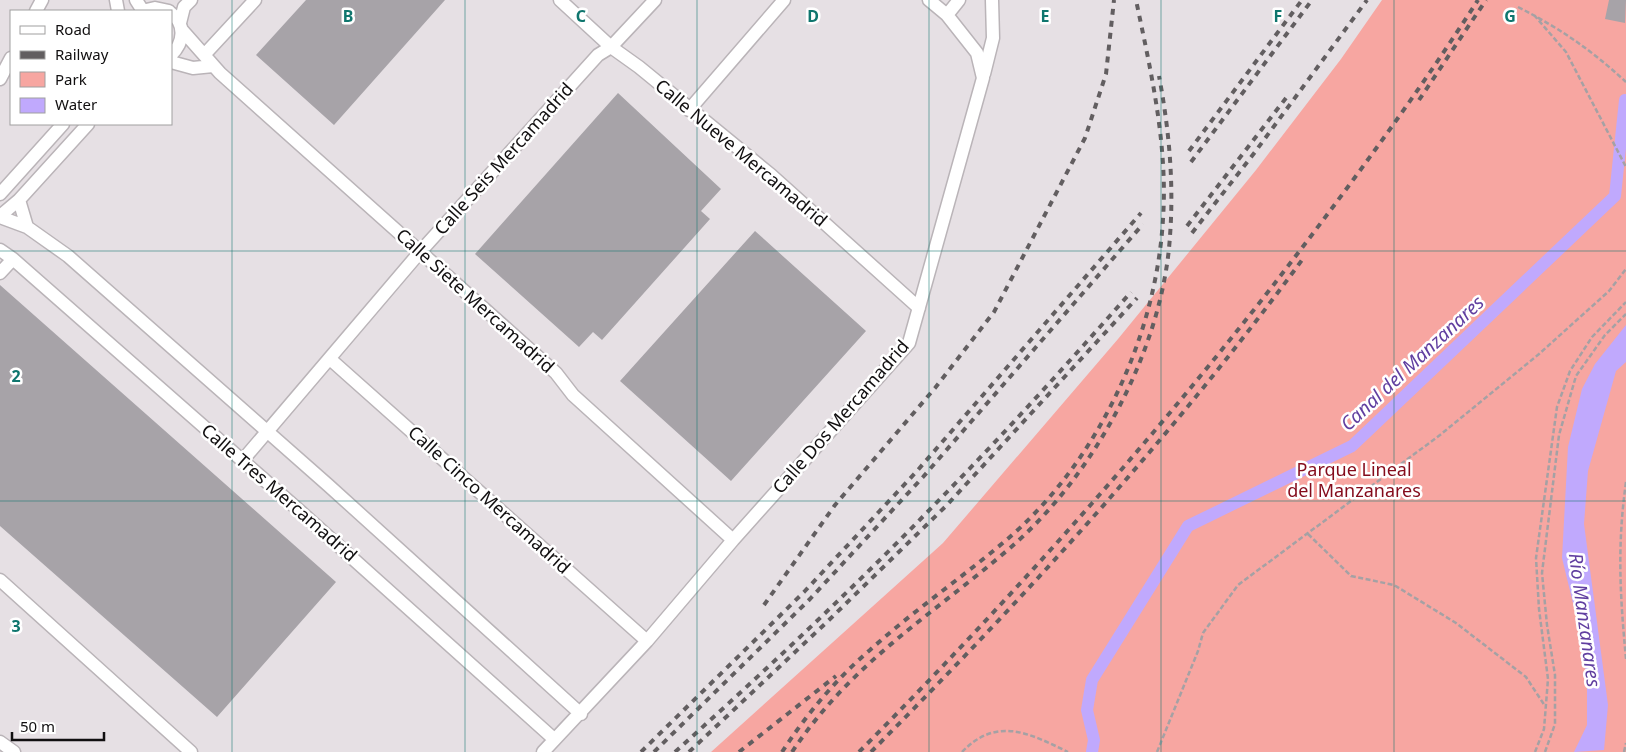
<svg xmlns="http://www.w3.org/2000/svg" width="1626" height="752" viewBox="0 0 1626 752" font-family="'Noto Sans',sans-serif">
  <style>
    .green { fill: #f7a6a1 }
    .water { fill: #c0a9fd }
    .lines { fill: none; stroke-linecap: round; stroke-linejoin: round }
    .canal { stroke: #c0a9fd; stroke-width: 12 }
    .building { fill: #a7a3a8 }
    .minor-casing { stroke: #bab4b8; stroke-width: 15 }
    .path { stroke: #a5a1a4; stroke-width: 2.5; stroke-dasharray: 5 2.5; stroke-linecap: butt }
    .minor { stroke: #fff; stroke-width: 12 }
    .rail { stroke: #625e60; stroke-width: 4; stroke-dasharray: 6 6; stroke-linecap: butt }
    .grid { fill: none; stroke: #0f766e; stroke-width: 1; stroke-opacity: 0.55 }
    .labels { text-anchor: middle; stroke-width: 5; stroke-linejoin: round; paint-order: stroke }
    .street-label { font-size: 18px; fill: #110f10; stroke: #fff }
    .park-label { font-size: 18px; fill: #840b1b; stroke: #fff }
    .water-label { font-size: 19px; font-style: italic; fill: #613fa0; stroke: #fff }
    .grid-label { font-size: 16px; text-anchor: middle; font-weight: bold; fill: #0f766e; stroke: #fff; stroke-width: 5; stroke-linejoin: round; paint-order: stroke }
  </style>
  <rect width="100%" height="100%" fill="#e6e0e4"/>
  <path class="green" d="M1382,0H1626V752H711L943,543L1118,339L1256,170L1341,59Z"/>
  <path class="water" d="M1626,325V362L1616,371L1588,471L1584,524L1608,705L1604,750L1574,752L1587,725V682L1581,636L1562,558L1568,447L1582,389L1595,364Z"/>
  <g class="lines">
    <path class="canal" d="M1092,752L1094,740L1087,710L1092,680L1188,526L1352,446L1615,196L1625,100"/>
  </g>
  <path class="building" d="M306,0H445L334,125L256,55Z
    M1609,0H1626L1625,23L1605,19Z
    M618,93L721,189L701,211L710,219L602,340L593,332L579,347L475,254Z
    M755,231L866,331L731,481L620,381Z
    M0,285L336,582L217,717L0,526Z"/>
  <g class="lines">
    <defs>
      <path id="minor" d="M116,0L118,11
        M136,0L143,11
        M560,0L611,47L639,67L771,175L919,308
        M36,11L42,0
        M142,11L155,8L169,11
        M171,13C186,24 184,43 171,55
        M947,15L959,0
        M180,23L184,7L191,0
        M182,30L220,73L556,373L573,395L733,540
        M205,54L255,0
        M171,62L193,68L213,66
        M984,74L993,38L992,0
        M0,79L11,58
        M689,110L784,0
        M0,194L63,124
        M19,200L27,227
        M0,216L19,200L88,124
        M0,217L27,227L68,256L328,485L581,714
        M0,250L13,259L302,513L554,739
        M0,273L13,259
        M330,359L647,641
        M242,461L420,252L598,55L611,47L655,0
        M0,580L191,752
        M0,742L14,752
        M543,752L647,641L733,540L909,343L983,78L977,53L947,15L929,0"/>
    </defs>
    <use href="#minor" class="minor-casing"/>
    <path class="path" d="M1518,7C1561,29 1590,49 1626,82
      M1534,15L1566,52L1626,167
      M1626,482C1617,546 1620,595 1626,659
      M1308,534L1351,576L1394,585L1456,623L1526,677L1545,706
      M962,752C997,716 1029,733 1068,752
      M1157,752L1198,651L1203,633L1238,585L1440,435L1539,354L1609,291L1626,269
      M1535,752L1544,729L1548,679L1539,609L1536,558L1557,407L1570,371L1592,337L1626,302
      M1545,752L1555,724V675L1547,625L1542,573L1559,435L1576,376L1605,335L1626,314
      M1624,752L1626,743"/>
    <use href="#minor" class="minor"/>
    <path class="rail" d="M1419,100L1486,0
      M1189,151L1302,0
      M1191,162L1312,0
      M1187,226L1286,98
      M1192,233L1255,152L1367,0
      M764,605L835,505L935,388L994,312L1085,138L1106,74L1114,0
      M641,752L804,592L917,471L1141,213
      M654,752L810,599L923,477L1143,224
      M675,752C766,670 856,586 941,498C1006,432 1069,362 1131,292
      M689,752L828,621L947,505L1137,298
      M739,752L836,676
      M782,752C806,715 836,679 870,650C912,612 960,579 1004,542C1096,465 1156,339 1163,219C1168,145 1151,72 1136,0
      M792,752C852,662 931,616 1010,548C1095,475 1163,348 1170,236C1174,182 1169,129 1159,76
      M859,752C1007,603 1146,448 1275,283C1346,191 1415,98 1478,0
      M871,752C1025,597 1173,436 1302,260"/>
  </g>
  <path class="grid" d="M232,0V752M465,0V752M697,0V752M929,0V752M1161,0V752M1394,0V752M0,251H1626M0,501H1626"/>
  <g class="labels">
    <g class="street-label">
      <text transform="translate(741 153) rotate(40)" y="6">Calle Nueve Mercamadrid</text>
      <text transform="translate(504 159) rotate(-48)" y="6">Calle Seis Mercamadrid</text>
      <text transform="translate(475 301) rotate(42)" y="6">Calle Siete Mercamadrid</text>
      <text transform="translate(841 417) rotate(-49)" y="6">Calle Dos Mercamadrid</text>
      <text transform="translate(279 493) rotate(41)" y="6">Calle Tres Mercamadrid</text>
      <text transform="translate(489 500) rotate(42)" y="6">Calle Cinco Mercamadrid</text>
    </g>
    <g class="park-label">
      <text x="1354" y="476">Parque Lineal<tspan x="1354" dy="21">del Manzanares</tspan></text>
    </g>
    <g class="water-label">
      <text transform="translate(1412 363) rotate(-43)" y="7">Canal del Manzanares</text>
      <text transform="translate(1585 620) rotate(82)" y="7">Río Manzanares</text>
    </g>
  </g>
  <g class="grid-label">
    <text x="348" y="22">B</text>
    <text x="581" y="22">C</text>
    <text x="813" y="22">D</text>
    <text x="1045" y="22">E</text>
    <text x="1278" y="22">F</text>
    <text x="1510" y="22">G</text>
    <text x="16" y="382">2</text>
    <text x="16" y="632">3</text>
  </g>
  <rect x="10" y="10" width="162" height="115" fill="#ffffff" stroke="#a09f9f"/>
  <rect x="20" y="26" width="25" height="8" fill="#ffffff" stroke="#a09f9f"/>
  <text x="55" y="35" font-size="15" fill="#110f10">Road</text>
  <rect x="20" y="51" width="25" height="8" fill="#625e60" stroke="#a09f9f"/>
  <text x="55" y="60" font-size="15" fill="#110f10">Railway</text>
  <rect x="20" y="72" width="25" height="15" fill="#f7a6a1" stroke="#a09f9f"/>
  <text x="55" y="85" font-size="15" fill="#110f10">Park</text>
  <rect x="20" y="98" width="25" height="15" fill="#c0a9fd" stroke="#a09f9f"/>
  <text x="55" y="110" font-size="15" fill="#110f10">Water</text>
  <path d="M12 732v8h92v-8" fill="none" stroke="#110f10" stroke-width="2.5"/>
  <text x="20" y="732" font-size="15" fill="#110f10" stroke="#ffffff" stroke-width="4" paint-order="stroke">50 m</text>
</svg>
